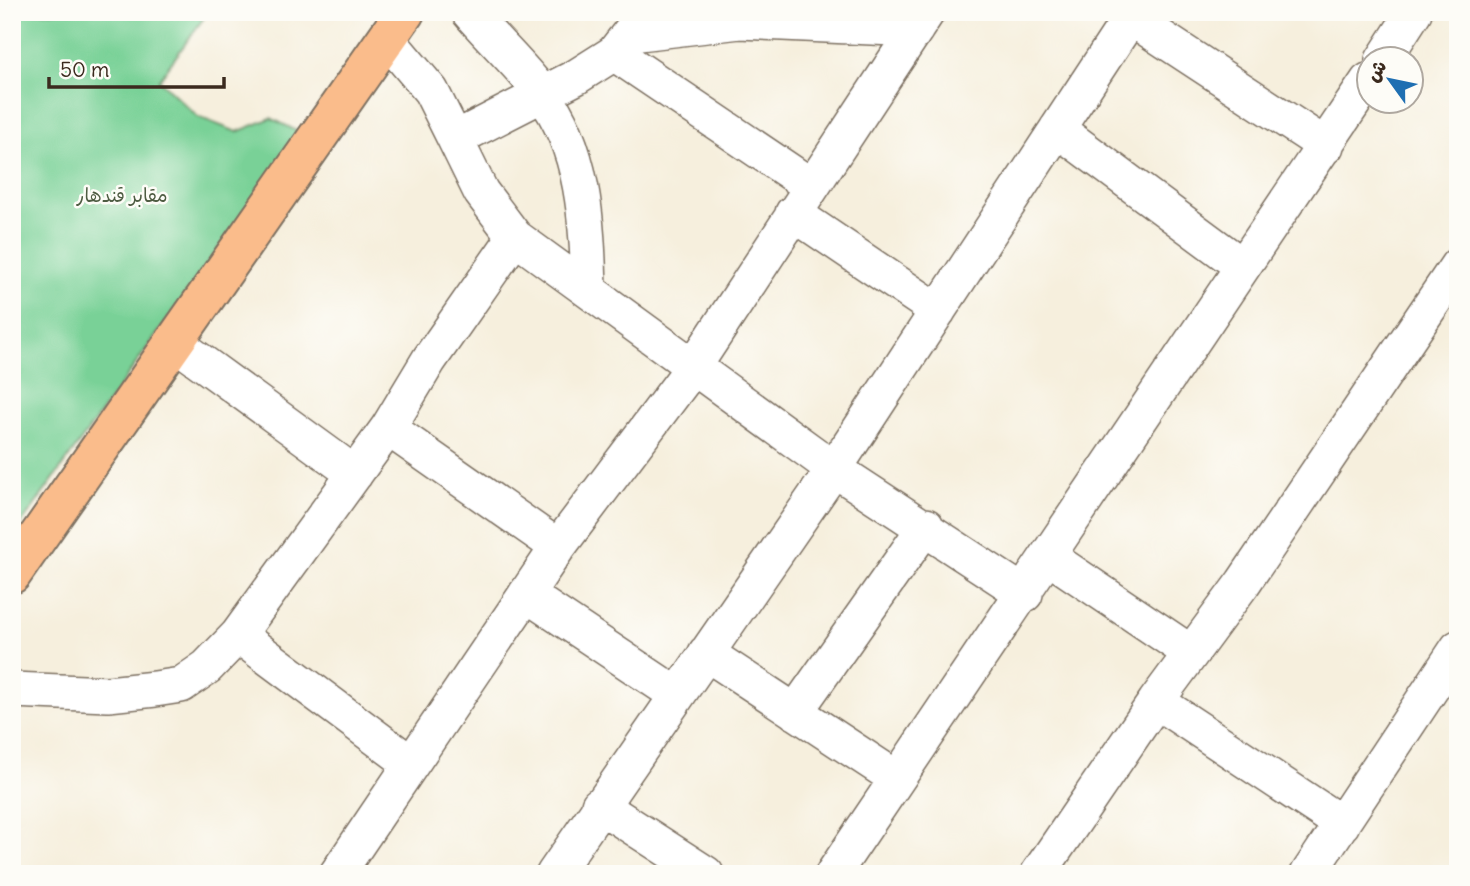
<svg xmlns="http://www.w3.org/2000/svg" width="1470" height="886" viewBox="0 0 1470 886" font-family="Delius,'Playpen Sans Arabic',sans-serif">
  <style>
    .green { fill: #79d197; stroke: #5a7e5a; stroke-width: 2 }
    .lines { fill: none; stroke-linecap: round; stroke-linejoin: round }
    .minor-casing { stroke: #7c6f61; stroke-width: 38 }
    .major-casing { stroke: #7c6f61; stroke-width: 42 }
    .minor { stroke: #fff; stroke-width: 35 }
    .major { stroke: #fabc8b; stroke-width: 38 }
    .labels { text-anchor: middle; stroke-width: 5; stroke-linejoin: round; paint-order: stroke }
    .park-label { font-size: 19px; fill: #4e5c42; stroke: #fdfcf7 }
  </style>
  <rect width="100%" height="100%" fill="#fdfcf7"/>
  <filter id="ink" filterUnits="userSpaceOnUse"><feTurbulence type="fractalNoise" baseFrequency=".0143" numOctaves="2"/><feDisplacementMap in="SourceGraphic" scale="14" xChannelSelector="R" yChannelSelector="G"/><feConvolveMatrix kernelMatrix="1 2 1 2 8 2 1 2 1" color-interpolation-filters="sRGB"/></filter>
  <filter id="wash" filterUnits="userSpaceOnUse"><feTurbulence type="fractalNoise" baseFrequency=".00686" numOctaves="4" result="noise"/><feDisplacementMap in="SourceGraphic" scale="28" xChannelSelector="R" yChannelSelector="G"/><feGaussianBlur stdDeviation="1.57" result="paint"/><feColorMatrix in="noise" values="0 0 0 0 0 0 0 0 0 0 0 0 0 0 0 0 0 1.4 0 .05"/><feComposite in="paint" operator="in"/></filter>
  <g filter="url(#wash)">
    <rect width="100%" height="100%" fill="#f6efdd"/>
    <path class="green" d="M12,12H208L159,80L198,117L237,132L271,118L301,133L12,537Z"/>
  </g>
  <g filter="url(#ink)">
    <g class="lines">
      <defs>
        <path id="minor" d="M469,12C492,39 519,64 541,92C584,148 587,222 589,288
          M1122,12L1326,146
          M631,34L740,21L916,29
          M387,39L431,91L455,139
          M614,53L811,186
          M1383,60L1414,12
          M1057,129L1242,266
          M793,213L938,311
          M515,237L834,469L1025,594
          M174,342L355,474
          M388,428L558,547
          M1049,557L1191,653
          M526,594L677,695
          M238,635L410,763
          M706,653L896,778
          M12,690L108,694L155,689L181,685L207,667L238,635L388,428L429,360L515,237L481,192L455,139L576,77L614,53L646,12
          M1156,701L1342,824
          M795,712L926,526
          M599,805L706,874
          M337,874L558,547L694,366L927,12
          M554,874L834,469L1134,12
          M833,874L1368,81
          M1038,874L1156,701L1243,583L1458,265
          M1308,874L1458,648"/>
        <path id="major" d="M12,574L405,12"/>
      </defs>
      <use href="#minor" class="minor-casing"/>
      <use href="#major" class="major-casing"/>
      <use href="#minor" class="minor"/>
      <use href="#major" class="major"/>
    </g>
  </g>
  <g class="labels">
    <g class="park-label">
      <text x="122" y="202">مقابر قندهار</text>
    </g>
  </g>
  <rect width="1470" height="886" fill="none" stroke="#fdfcf7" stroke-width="42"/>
  <g transform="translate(1390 80) rotate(303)"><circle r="33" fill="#fdfcf7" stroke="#afa8a0" stroke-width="2"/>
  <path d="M0-5L12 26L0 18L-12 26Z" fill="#1f6fb2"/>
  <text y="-10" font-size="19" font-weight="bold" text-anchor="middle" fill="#3b2a1e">ش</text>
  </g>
  <path d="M49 77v10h175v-10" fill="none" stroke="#3b2a1e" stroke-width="3.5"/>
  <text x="60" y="77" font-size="21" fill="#3b2a1e" stroke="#fdfcf7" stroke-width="5" paint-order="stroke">50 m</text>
</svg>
